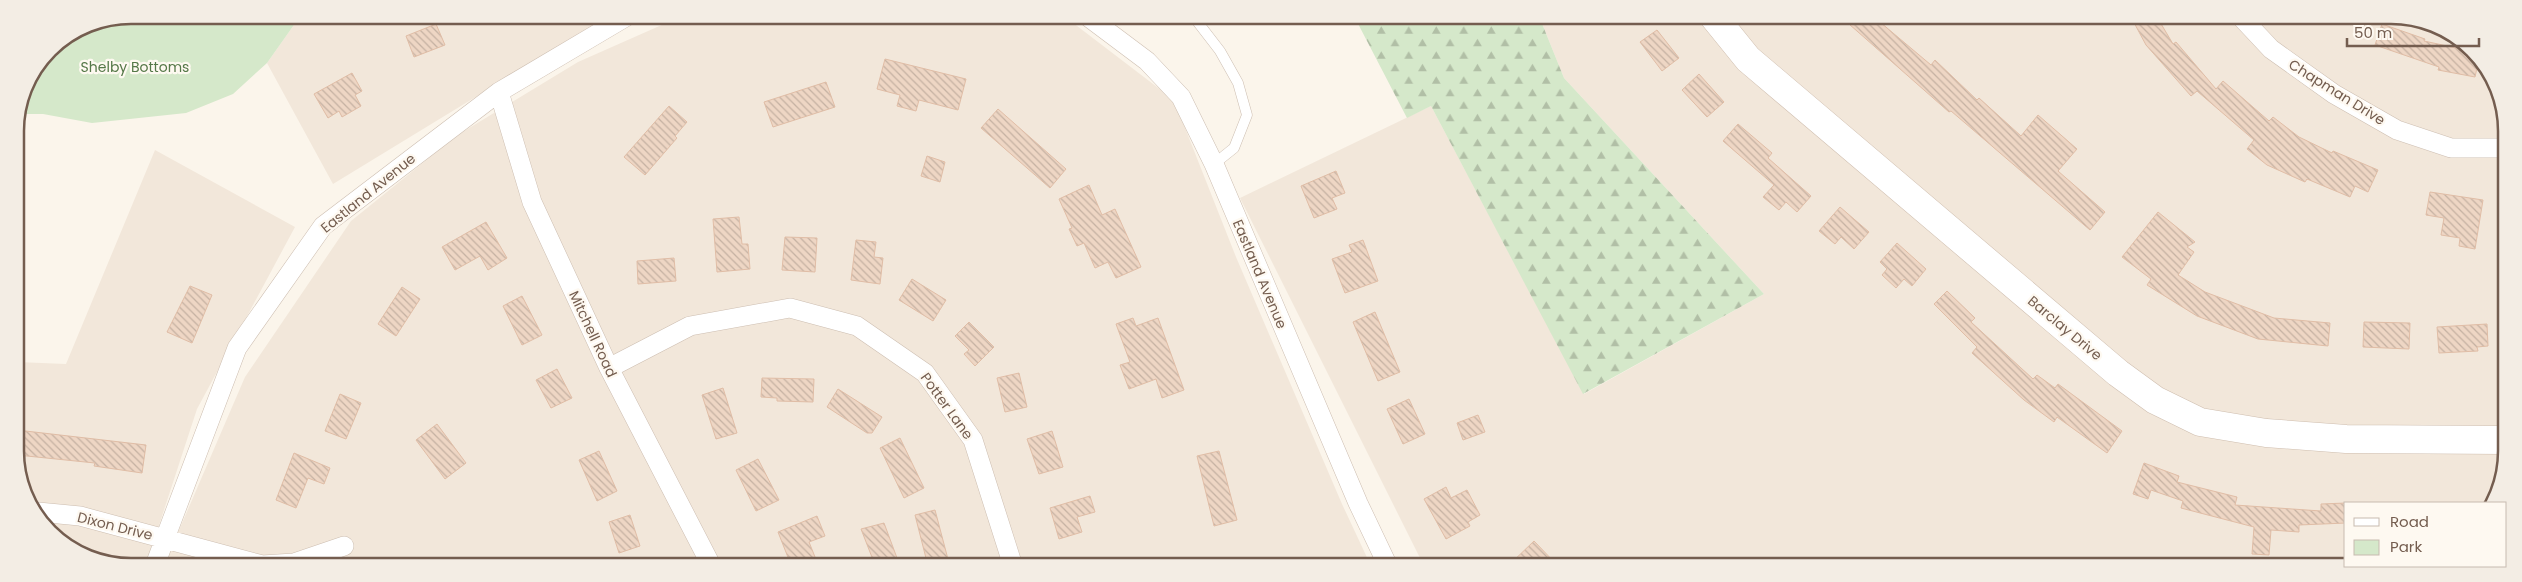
<svg xmlns="http://www.w3.org/2000/svg" width="2522" height="582" viewBox="0 0 2522 582" font-family="Poppins,sans-serif">
  <style>
    .residential { fill: #f2e7da }
    .forest { fill: url(#forest-firs) }
    .park { fill: #d5e8ca }
    .building { fill: url(#building-back-hatch); stroke: #e0bda6 }
    .lines { fill: none; stroke-linecap: round; stroke-linejoin: round }
    .lane-casing { stroke: #cdbeb1; stroke-width: 11 }
    .street-casing { stroke: #cdbeb1; stroke-width: 20 }
    .secondary-casing { stroke: #cfbeaf; stroke-width: 29 }
    .lane { stroke: #fff; stroke-width: 10 }
    .street { stroke: #fff; stroke-width: 19 }
    .secondary { stroke: #fff; stroke-width: 28 }
    .labels { text-anchor: middle; stroke-width: 4.5; stroke-linejoin: round; paint-order: stroke }
    .park-label { font-size: 14px; fill: #557848; stroke: #fef9f1 }
    .street-label { font-size: 14px; fill: #745d4f; stroke: #fef9f1 }
    .rim { fill: none; stroke: #745d4f; stroke-width: 2.5 }
  </style>
  <defs>
    <pattern id="forest-firs" width="22" height="20" patternUnits="userSpaceOnUse" patternTransform="scale(1.25)"><rect width="22" height="20" fill="#d5e8ca"/><path d="M5 1l3.5 6h-7zM16 11l3.5 6h-7z" fill="#b1bfa6"/></pattern>
    <pattern id="building-back-hatch" width="6" height="6" patternUnits="userSpaceOnUse" patternTransform="scale(1.25)"><rect width="6" height="6" fill="#eed6c4"/><path d="M-1 5l2 2M0 0l6 6M5-1l2 2" fill="none" stroke="#c5b1a2"/></pattern>
  </defs>
  <rect width="100%" height="100%" fill="#fbf5eb"/>
  <path class="residential" d="M301,15H610L333,184L267,63Z
    M682,16H1064L1174,100L1236,257L1342,504L1371,566L164,565L245,377L351,221L456,136L578,62Z
    M1539,16L2414,17L2473,49L2505,108V474L2488,503H2346V566H2401L2399,567L1424,566L1240,198L1431,106L1584,394L1764,294L1564,78Z
    M155,150L295,227L197,409L146,565H108L49,533L17,474V362L66,364Z"/>
  <path class="forest" d="M1354,16H1539L1564,78L1764,294L1583,394L1431,106L1407,118Z"/>
  <path class="park" d="M131,15H301L267,63L233,94L186,113L92,123L43,114H18L27,80L49,49L87,24Z"/>
  <path class="building" d="M1841,17H1874L1931,65L1935,60L1977,100L1979,98L2021,136L2038,115L2077,149L2058,171L2105,212L2090,230L1951,111L1949,112Z
    M2131,17H2157L2173,44L2176,42L2216,89L2223,81L2269,121L2273,117L2299,137L2332,153L2333,151L2378,170L2368,192L2355,186L2350,197L2307,179L2305,182L2267,165L2247,149L2254,140L2197,91L2191,96L2146,45Z
    M436,24L445,45L414,57L406,36Z
    M2382,24L2425,39L2424,41L2475,52L2479,59L2475,77L2438,70L2439,67L2375,45Z
    M1657,30L1679,58L1662,71L1640,42Z
    M885,59L966,79L958,110L919,100L916,111L897,106L900,95L877,89Z
    M352,73L362,91L355,95L361,106L342,117L339,111L328,118L314,94Z
    M1699,74L1724,102L1707,117L1682,90Z
    M826,82L835,107L773,127L764,102Z
    M669,106L687,122L675,136L677,138L645,175L624,157Z
    M998,109L1066,169L1050,188L981,128Z
    M1738,124L1772,153L1768,158L1811,196L1797,212L1786,202L1779,210L1763,197L1774,185L1723,141Z
    M927,156L945,162L940,182L921,176Z
    M1336,171L1345,193L1332,198L1337,209L1314,218L1301,186Z
    M1089,185L1102,215L1115,209L1141,267L1116,278L1108,262L1095,268L1084,243L1077,246L1069,229L1072,228L1059,199Z
    M2430,192L2483,200L2475,249L2459,246L2460,238L2441,235L2444,218L2426,215Z
    M1840,207L1869,232L1854,249L1841,237L1835,244L1819,231Z
    M2158,212L2195,242L2187,247L2194,252L2178,275L2205,292L2274,318L2330,323L2328,346L2258,339L2197,316L2147,285L2151,279L2122,257Z
    M739,217L742,244H748L750,269L717,272L713,219Z
    M486,222L507,258L488,270L480,256L455,270L442,247Z
    M785,237L817,238L815,272L782,270Z
    M856,240L876,242L874,257L883,258L880,284L851,280Z
    M1363,240L1378,281L1345,293L1332,259L1352,252L1349,245Z
    M1897,243L1926,269L1912,286L1904,279L1896,288L1882,275L1887,269L1880,262Z
    M674,258L676,281L638,284L637,261Z
    M912,279L946,300L933,321L899,300Z
    M190,286L212,295L192,343L167,332Z
    M402,287L420,299L396,336L378,324Z
    M1947,291L1975,318L1971,322L2033,379L2037,375L2055,388L2058,384L2122,431L2107,453L2057,417L2054,422L2024,400L1972,353L1977,347L1934,304Z
    M522,296L542,335L522,345L503,306Z
    M1375,312L1400,372L1378,381L1353,322Z
    M1133,318L1136,326L1158,318L1184,390L1162,398L1156,379L1129,389L1120,365L1130,362L1116,324Z
    M969,322L994,347L975,366L964,354L969,350L955,336Z
    M2364,322L2410,323L2409,349L2363,347Z
    M2487,324L2488,346L2477,347L2478,351L2439,353L2437,327Z
    M557,369L572,398L551,408L536,380Z
    M1019,373L1027,407L1005,412L997,378Z
    M762,378L814,379L813,402L777,401V398L761,397Z
    M723,388L737,433L716,439L702,395Z
    M838,389L882,417L872,433H867L827,407Z
    M340,394L361,403L346,439L325,431Z
    M1409,399L1425,434L1403,444L1387,409Z
    M1478,415L1485,432L1463,440L1457,423Z
    M437,424L466,463L445,479L416,440Z
    M17,430L146,445L142,473L94,466L95,463L17,455Z
    M1052,431L1063,467L1039,474L1027,439Z
    M900,438L924,488L904,498L880,448Z
    M599,451L617,491L597,501L579,460Z
    M1219,451L1237,520L1214,526L1197,456Z
    M294,453L330,468L324,484L308,478L296,508L276,500Z
    M758,459L779,500L756,511L736,470Z
    M2144,463L2179,476L2177,482L2237,497L2235,505L2321,511V504L2346,503V523L2299,525V532L2271,530L2269,555L2252,554L2254,527L2181,508L2183,501L2151,490L2148,499L2133,494Z
    M1446,487L1451,498L1467,490L1480,515L1468,522L1470,526L1446,539L1424,499Z
    M1090,496L1095,512L1077,517L1082,532L1059,539L1050,508Z
    M935,510L949,563L928,566L915,515Z
    M630,515L640,546L619,553L609,522Z
    M817,516L825,536L809,542L817,562L808,565H791L778,532Z
    M884,523L897,558L875,565L861,529Z
    M1534,541L1558,566H1508Z"/>
  <g class="lines">
    <defs>
      <path id="lane" d="M1193,16L1220,51L1238,83L1247,115L1234,148L1214,164"/>
      <path id="street" d="M1087,16L1147,61L1181,97L1214,164L1358,503L1388,566
        M2241,17L2271,49L2334,94L2397,130L2451,148H2505
        M499,92L532,202L609,368L711,565
        M609,368L690,326L790,308L857,326L925,373L973,440L1013,566
        M38,512L80,516L262,565L294,563L344,546
        M155,565L237,348L323,226L499,92L629,15"/>
      <path id="secondary" d="M1714,17L1748,59L2118,373L2155,400L2200,422L2266,433L2346,439L2505,440"/>
    </defs>
    <use href="#lane" class="lane-casing"/>
    <use href="#street" class="street-casing"/>
    <use href="#secondary" class="secondary-casing"/>
    <use href="#lane" class="lane"/>
    <use href="#street" class="street"/>
    <use href="#secondary" class="secondary"/>
  </g>
  <g class="labels">
    <g class="park-label">
      <text x="135" y="72">Shelby Bottoms</text>
    </g>
    <g class="street-label">
      <text transform="translate(2337 92) rotate(32)" y="5">Chapman Drive</text>
      <text transform="translate(368 193) rotate(-39)" y="5">Eastland Avenue</text>
      <text transform="translate(1260 274) rotate(67)" y="5">Eastland Avenue</text>
      <text transform="translate(2065 328) rotate(40)" y="5">Barclay Drive</text>
      <text transform="translate(593 334) rotate(65)" y="5">Mitchell Road</text>
      <text transform="translate(947 406) rotate(54)" y="5">Potter Lane</text>
      <text transform="translate(115 526) rotate(14)" y="5">Dixon Drive</text>
    </g>
  </g>
  <path d="M0 0H2522V582H0ZM131 24H2391A107 107 0 0 1 2498 131V451A107 107 0 0 1 2391 558H131A107 107 0 0 1 24 451V131A107 107 0 0 1 131 24Z" fill="#f3ede4" fill-rule="evenodd"/>
  <path class="rim" d="M131 24H2391A107 107 0 0 1 2498 131V451A107 107 0 0 1 2391 558H131A107 107 0 0 1 24 451V131A107 107 0 0 1 131 24Z"/>
  <rect x="2344" y="502" width="162" height="65" fill="#fef9f1" stroke="#c7bbb0"/>
  <rect x="2354" y="518" width="25" height="8" fill="#ffffff" stroke="#c7bbb0"/>
  <text x="2390" y="527" font-size="15" fill="#745d4f">Road</text>
  <rect x="2354" y="540" width="25" height="15" fill="#d5e8ca" stroke="#c7bbb0"/>
  <text x="2390" y="552" font-size="15" fill="#745d4f">Park</text>
  <path d="M2347 38v8h132v-8" fill="none" stroke="#745d4f" stroke-width="2.5"/>
  <text x="2354" y="38" font-size="15" fill="#745d4f" stroke="#fef9f1" stroke-width="4" paint-order="stroke">50 m</text>
</svg>
